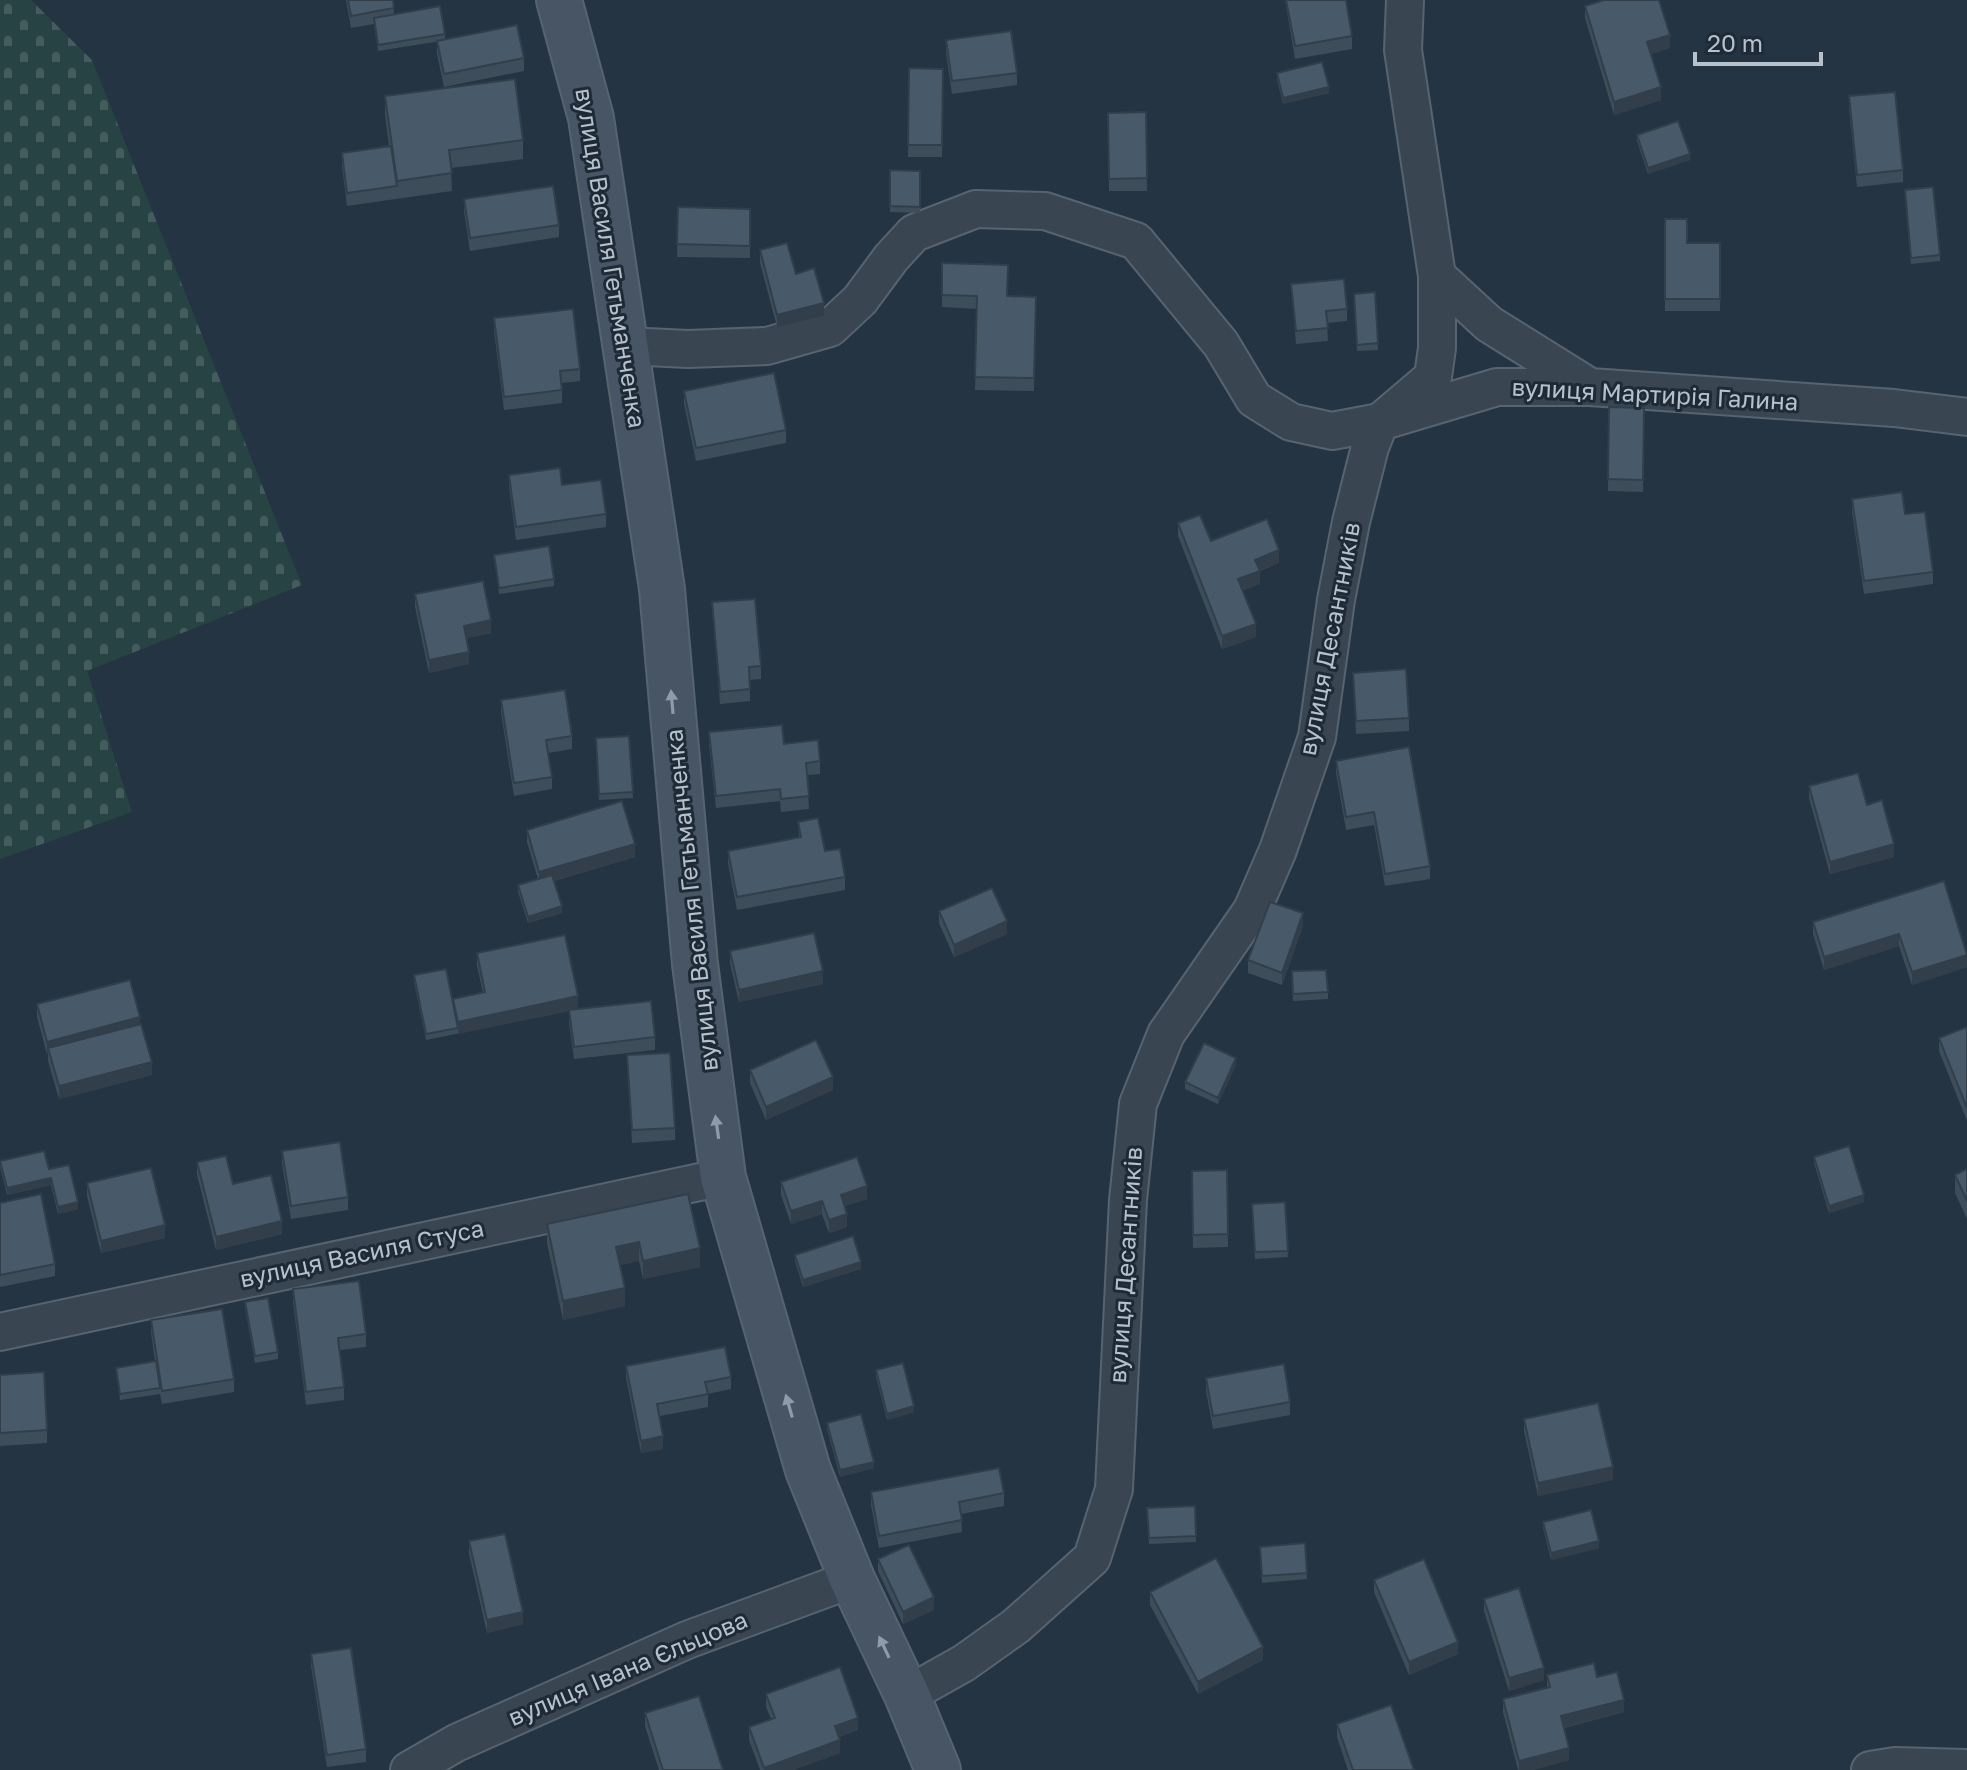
<svg xmlns="http://www.w3.org/2000/svg" width="1967" height="1770" viewBox="0 0 1967 1770" font-family="'Golos Text',sans-serif">
  <style>
    .cemetery { fill: url(#cemetery-stones) }
    .lines { fill: none; stroke-linecap: round; stroke-linejoin: round }
    .street-casing { stroke: #57646f; stroke-width: 40 }
    .secondary-casing { stroke: #57646f; stroke-width: 48 }
    .street { stroke: #394652; stroke-width: 36 }
    .secondary { stroke: #475565; stroke-width: 44 }
    .wall { fill: #3e4d5a }
    .shaded-wall { fill: #323f4a }
    .building { fill: #485a69; stroke: #323f4a; stroke-width: 2 }
    .oneway { fill: #8f9ba8 }
    .labels { text-anchor: middle; stroke-width: 6; stroke-linejoin: round; paint-order: stroke }
    .street-label { font-size: 24px; fill: #b6c1cc; stroke: #1e2b37 }
  </style>
  <defs>
    <pattern id="cemetery-stones" width="16" height="16" patternUnits="userSpaceOnUse" patternTransform="scale(2)"><rect width="16" height="16" fill="#274343"/><path d="M2 7V4a2 2 0 0 1 4 0v3zM10 15v-3a2 2 0 0 1 4 0v3z" fill="#445c5d"/></pattern>
  </defs>
  <rect width="100%" height="100%" fill="#253442"/>
  <path class="cemetery" d="M0,0H31L92,60L302,585L87,671L132,812L0,859Z"/>
  <g class="lines">
    <defs>
      <path id="street" d="M1437,276L1489,324L1590,387
        M626,346L688,349L767,346L830,328L860,300L891,258L914,233L976,209L1045,211L1136,241L1221,344L1254,399L1291,422L1332,431L1380,422L1497,387H1590L1894,408L1967,417
        M0,1332L723,1177
        M907,1695L964,1663L1016,1626L1092,1558L1114,1489L1128,1200L1138,1104L1166,1034L1252,910L1278,850L1317,737L1336,600L1351,522L1370,447L1380,422L1433,377L1437,348V276L1403,50L1405,0
        M409,1770L456,1743L687,1640L852,1579
        M1870,1770L1895,1766L1967,1768"/>
      <path id="secondary" d="M559,0L591,118L662,589L695,964L723,1177L808,1470L852,1579L907,1695L938,1770"/>
    </defs>
    <use href="#street" class="street-casing"/>
    <use href="#secondary" class="secondary-casing"/>
    <use href="#street" class="street"/>
    <use href="#secondary" class="secondary"/>
  </g>
  <path class="wall" d="M346,0H393L394,14L445,34V40L524,58V71L444,87L437,54V41H441L378,51L374,24L351,28Z
    M1285,0H1346L1352,36V49L1295,59Z
    M1585,6L1670,48L1651,54L1661,100L1614,115L1585,18Z
    M946,40L1017,73V85L952,94L946,53Z
    M909,68L943,69L942,157H908Z
    M1277,73L1329,93L1283,104L1277,80Z
    M385,96L523,140V159L451,168L452,191L347,206L342,166V153L389,146L385,115Z
    M1849,96L1903,170V182L1857,187L1849,109Z
    M1146,112L1147,191H1109L1108,113Z
    M1637,135L1690,160L1648,174L1637,141Z
    M890,170L920,171V213L890,212Z
    M1905,196L1940,255V261L1911,264Z
    M464,199L559,225V237L470,251L464,212Z
    M678,207L750,209V258L677,257Z
    M1665,219L1687,243H1720V311H1665Z
    M760,250L796,274L824,316L777,327L760,263Z
    M942,263L1008,296L1036,297L1034,391L975,390L977,309L942,307Z
    M1291,284L1347,309V321L1327,323L1328,341L1296,344Z
    M1375,292L1378,350L1357,351L1354,294Z
    M494,318L580,369V381L562,383V403L504,410L494,331Z
    M684,391L786,430V443L696,461L684,404Z
    M1609,407L1644,408L1643,492L1608,491Z
    M509,475L606,514V527L516,540L509,487Z
    M1852,499L1905,514L1933,572V584L1864,594L1852,512Z
    M1178,523L1211,541L1279,563L1260,571V584L1243,590L1256,637L1222,649L1178,536Z
    M494,555L554,579V586L499,594Z
    M415,594L491,633L466,638L469,664L429,673L415,607Z
    M712,602L761,666V679L750,680V701L720,704Z
    M1353,673L1409,718V731L1356,734Z
    M501,700L572,736V749L548,753L552,777V789L514,796L501,713Z
    M709,732L784,744L820,761V774L807,775L809,809L781,812L780,801L716,808L709,745Z
    M629,736L633,798L599,800L596,738Z
    M1336,761L1430,866V879L1385,886L1374,825L1346,830L1336,773Z
    M1809,786L1867,805L1894,857L1830,874L1809,798Z
    M798,822L825,851L845,877V890L737,910L728,863V851L799,837Z
    M527,830L635,857L554,881L562,913L528,923L518,892V885L538,879L527,842Z
    M1944,881L1967,967L1912,985L1899,946L1824,970L1813,934V922Z
    M939,911L1007,934L954,957L939,923Z
    M1303,926L1282,985L1248,973V960Z
    M730,951L823,984L739,1002L730,964Z
    M477,953L578,1009L655,1037V1050L574,1059L569,1023V1011L426,1040L414,982V975L453,1005V999L483,993L477,966Z
    M1292,971L1328,992V999L1293,1001Z
    M37,1004L140,1024L152,1075L59,1099L48,1061V1054H47L37,1017Z
    M1967,1027V1121L1939,1051V1038Z
    M627,1055L675,1128V1140L632,1143Z
    M1236,1065L1218,1104L1185,1089V1082Z
    M750,1070L833,1090L766,1120L750,1083Z
    M282,1151L348,1197V1210L291,1219L282,1164Z
    M1814,1157L1864,1202L1829,1213L1814,1163Z
    M0,1161L49,1169L78,1209L58,1214L51,1185L7,1195L0,1167Z
    M197,1162L233,1184L282,1234L216,1250L197,1175Z
    M1967,1169V1219L1955,1193V1175Z
    M1227,1170L1228,1247L1193,1248L1192,1171Z
    M781,1182L867,1199L845,1206L847,1227L829,1233L822,1214L791,1224L781,1195Z
    M87,1183L165,1238L101,1253L87,1196Z
    M688,1194L700,1267L643,1279L639,1261L620,1265L625,1306L563,1320L547,1243V1224Z
    M1285,1202L1288,1257L1255,1259L1252,1204Z
    M0,1203L55,1264V1276L0,1287Z
    M795,1255L861,1269L803,1287L795,1261Z
    M293,1289L366,1334V1347L340,1350L344,1387V1400L306,1405L293,1302Z
    M245,1302L278,1352V1359L255,1363L245,1308Z
    M151,1320L234,1379V1392L162,1404L160,1394L120,1400L116,1368L155,1361L151,1333Z
    M626,1366L731,1377V1389L708,1394V1407L660,1416L663,1449L641,1453L626,1378Z
    M876,1370L914,1412L887,1420L876,1377Z
    M0,1375L47,1430V1443L0,1446Z
    M1206,1378L1290,1402V1415L1213,1429L1206,1391Z
    M1524,1419L1613,1480L1538,1496L1524,1431Z
    M827,1423L874,1468L840,1477L827,1429Z
    M871,1492L1004,1493V1506L961,1514L962,1532L879,1548L871,1505Z
    M1195,1506L1196,1542L1149,1544L1147,1508Z
    M1543,1522L1599,1548L1551,1560L1543,1528Z
    M469,1541L523,1624L487,1633L469,1554Z
    M1305,1543L1307,1579L1262,1583L1260,1553Z
    M878,1559L934,1610L903,1624L878,1571Z
    M1374,1580L1458,1654L1409,1675L1374,1592Z
    M1150,1592L1263,1660L1198,1694L1150,1605Z
    M1484,1599L1544,1680L1509,1691L1484,1611Z
    M311,1654L366,1749V1762L327,1767L311,1666Z
    M1547,1675L1597,1677L1624,1712L1564,1728L1569,1760L1533,1770H1518L1503,1712V1699L1547,1688Z
    M766,1694L858,1730L839,1737L840,1753L793,1770H760L749,1740V1727L771,1719L766,1707Z
    M645,1713L723,1770H659L645,1726Z
    M1337,1724L1414,1770H1348L1337,1737Z"/>
  <path class="shaded-wall" d="M1670,35V48L1647,55V42Z
    M1329,87V93L1283,104V98Z
    M1661,87V100L1614,115V102Z
    M1690,154V160L1648,174V168Z
    M824,303V316L777,327V315Z
    M1279,550V563L1255,572V560Z
    M1260,571V584L1238,592V579Z
    M491,620V633L464,639V626Z
    M1256,624V637L1222,649V636Z
    M469,652V664L429,673V660Z
    M635,844V857L539,885V872Z
    M1894,844V857L1830,874V862Z
    M562,906V913L528,923V917Z
    M1303,913V926L1282,985V973Z
    M1007,921V934L954,957V945Z
    M1899,934V946L1824,970V957Z
    M1967,955V967L1912,985V972Z
    M823,971V984L739,1002V990Z
    M578,996V1009L458,1034V1022Z
    M140,1017V1030L48,1048V1054H47V1042Z
    M1236,1058V1065L1218,1104V1098Z
    M152,1062V1075L59,1099V1086Z
    M833,1077V1090L766,1120V1107Z
    M51,1178V1185L7,1195V1188Z
    M867,1186V1199L841,1207V1195Z
    M1864,1195V1202L1829,1213V1206Z
    M822,1201V1214L791,1224V1211Z
    M78,1202V1209L58,1214V1207Z
    M847,1214V1227L829,1233V1220Z
    M282,1221V1234L216,1250V1237Z
    M165,1225V1238L101,1253V1241Z
    M639,1242V1261L616,1266V1247Z
    M700,1248V1267L643,1279V1261Z
    M861,1262V1269L803,1287V1280Z
    M625,1288V1306L563,1320V1301Z
    M914,1406V1412L887,1420V1414Z
    M663,1436V1449L641,1453V1441Z
    M874,1462V1468L840,1477V1470Z
    M1613,1467V1480L1538,1496V1483Z
    M1599,1541V1548L1551,1560V1553Z
    M934,1597V1610L903,1624V1612Z
    M523,1612V1624L487,1633V1620Z
    M1458,1642V1654L1409,1675V1662Z
    M1263,1647V1660L1198,1694V1682Z
    M1544,1668V1680L1509,1691V1678Z
    M1624,1700V1712L1561,1728V1716Z
    M858,1718V1730L835,1739V1726Z
    M840,1740V1753L793,1770H764V1768Z
    M1569,1748V1760L1533,1770H1519V1761Z"/>
  <path class="building" d="M348,0H393L394,8L351,16Z
    M1286,0H1346L1352,36L1295,46Z
    M1604,0H1659L1670,35L1647,42L1661,87L1614,102L1585,6Z
    M440,6L445,34L378,45L374,18Z
    M517,25L524,58L444,74L437,41Z
    M1011,31L1017,73L952,81L946,40Z
    M1322,62L1329,87L1283,98L1277,73Z
    M909,68L943,69L942,145H908Z
    M515,79L523,140L449,150L452,173L397,181L385,96Z
    M1895,92L1903,170L1857,175L1849,96Z
    M1146,112L1147,178L1109,179L1108,113Z
    M1678,121L1690,154L1648,168L1637,135Z
    M391,146L397,186L347,193L342,153Z
    M890,170L920,171V207L890,206Z
    M553,186L559,225L470,238L464,199Z
    M1933,187L1940,255L1911,258L1905,190Z
    M678,207L750,209V246L677,244Z
    M1665,219H1687V243H1720V299H1665Z
    M787,243L796,274L814,268L824,303L777,315L760,250Z
    M942,263L1008,265L1007,296L1036,297L1034,378L975,377L977,296L942,295Z
    M1344,279L1347,309L1326,311L1328,328L1296,331L1291,284Z
    M1375,292L1378,343L1357,345L1354,294Z
    M573,309L580,369L560,371L562,390L504,397L494,318Z
    M774,373L786,430L696,448L684,391Z
    M1609,407L1644,408L1643,480L1608,479Z
    M560,468L562,485L601,480L606,514L516,527L509,475Z
    M1902,492L1905,514L1925,512L1933,572L1864,581L1852,499Z
    M1200,515L1211,541L1267,519L1279,550L1255,560L1260,571L1238,579L1256,624L1222,636L1178,523Z
    M549,546L554,579L499,588L494,555Z
    M483,581L491,620L464,626L469,652L429,660L415,594Z
    M755,599L761,666L749,667L750,689L720,692L712,602Z
    M1406,669L1409,718L1356,721L1353,673Z
    M565,690L572,736L546,740L552,777L514,783L501,700Z
    M782,725L784,744L818,740L820,761L806,763L809,796L781,799L780,789L716,796L709,732Z
    M629,736L633,792L599,794L596,738Z
    M1409,747L1430,866L1385,874L1374,812L1346,817L1336,761Z
    M1858,773L1867,805L1882,800L1894,844L1830,862L1809,786Z
    M622,801L635,844L539,872L527,830Z
    M818,818L825,851L840,849L845,877L737,897L728,851L801,837L798,822Z
    M552,875L562,906L528,917L518,885Z
    M1944,881L1967,955L1912,972L1899,934L1824,957L1813,922Z
    M992,888L1007,921L954,945L939,911Z
    M1270,902L1303,913L1282,973L1248,960Z
    M814,933L823,971L739,990L730,951Z
    M565,935L578,996L458,1022L453,999L485,992L477,953Z
    M446,969L458,1028L426,1034L414,975Z
    M1326,970L1328,992L1293,994L1292,971Z
    M130,980L140,1017L47,1042L37,1004Z
    M651,1001L655,1037L574,1047L569,1010Z
    M141,1024L152,1062L59,1086L48,1048Z
    M1967,1027V1108L1939,1038Z
    M816,1040L833,1077L766,1107L750,1070Z
    M1204,1043L1236,1058L1218,1098L1185,1082Z
    M670,1053L675,1128L632,1130L627,1055Z
    M340,1142L348,1197L291,1206L282,1151Z
    M1849,1146L1864,1195L1829,1206L1814,1157Z
    M44,1151L49,1169L69,1165L78,1202L58,1207L51,1178L7,1188L0,1161Z
    M226,1156L233,1184L271,1175L282,1221L216,1237L197,1162Z
    M857,1157L867,1186L841,1195L847,1214L829,1220L822,1201L791,1211L781,1182Z
    M151,1168L165,1225L101,1241L87,1183Z
    M1967,1169V1201L1955,1175Z
    M1227,1170L1228,1234L1193,1235L1192,1171Z
    M41,1194L55,1264L0,1275V1203Z
    M688,1194L700,1248L643,1261L639,1242L616,1247L625,1288L563,1301L547,1224Z
    M1285,1202L1288,1251L1255,1252L1252,1204Z
    M853,1236L861,1262L803,1280L795,1255Z
    M359,1281L366,1334L338,1338L344,1387L306,1392L293,1289Z
    M268,1298L278,1352L255,1356L245,1302Z
    M222,1309L234,1379L162,1391L151,1320Z
    M725,1347L731,1377L705,1382L708,1394L657,1404L663,1436L641,1441L626,1366Z
    M156,1361L160,1388L120,1394L116,1368Z
    M903,1363L914,1406L887,1414L876,1370Z
    M1284,1364L1290,1402L1213,1416L1206,1378Z
    M44,1372L47,1430L0,1433V1375Z
    M1598,1403L1613,1467L1538,1483L1524,1419Z
    M861,1414L874,1462L840,1470L827,1423Z
    M999,1468L1004,1493L959,1502L962,1520L879,1536L871,1492Z
    M1195,1506L1196,1536L1149,1538L1147,1508Z
    M1591,1510L1599,1541L1551,1553L1543,1522Z
    M505,1534L523,1612L487,1620L469,1541Z
    M1305,1543L1307,1573L1262,1576L1260,1547Z
    M909,1545L934,1597L903,1612L878,1559Z
    M1216,1558L1263,1647L1198,1682L1150,1592Z
    M1424,1559L1458,1642L1409,1662L1374,1580Z
    M1519,1588L1544,1668L1509,1678L1484,1599Z
    M351,1648L366,1749L327,1755L311,1654Z
    M1594,1663L1597,1677L1617,1672L1624,1700L1561,1716L1569,1748L1519,1761L1503,1699L1550,1687L1547,1675Z
    M840,1667L858,1718L835,1726L840,1740L764,1768L749,1727L775,1718L766,1694Z
    M699,1696L723,1770H663L645,1713Z
    M1391,1705L1414,1770H1353L1337,1724Z"/>
  <defs><path id="oneway-solid" d="M-6-.8H1V-3.2L6.5 0L1 3.2V.8H-6Z" transform="scale(2)"/></defs>
  <g class="oneway">
    <use href="#oneway-solid" transform="translate(672 702) rotate(-95)"/>
    <use href="#oneway-solid" transform="translate(717 1127) rotate(-98)"/>
    <use href="#oneway-solid" transform="translate(789 1406) rotate(-106)"/>
    <use href="#oneway-solid" transform="translate(884 1647) rotate(-115)"/>
  </g>
  <g class="labels">
    <g class="street-label">
      <text transform="translate(610 258) rotate(81)" y="8">вулиця Василя Гетьманченка</text>
      <text transform="translate(1655 395) rotate(3)" y="8">вулиця Мартирія Галина</text>
      <text transform="translate(1330 639) rotate(-79)" y="8">вулиця Десантників</text>
      <text transform="translate(692 900) rotate(-96)" y="8">вулиця Василя Гетьманченка</text>
      <text transform="translate(362 1254) rotate(-12)" y="8">вулиця Василя Стуса</text>
      <text transform="translate(1126 1265) rotate(-86)" y="8">вулиця Десантників</text>
      <text transform="translate(628 1669) rotate(-23)" y="8">вулиця Івана Єльцова</text>
    </g>
  </g>
  <path d="M1695 52v12h126v-12" fill="none" stroke="#b6c1cc" stroke-width="4"/>
  <text x="1707" y="52" font-size="24" fill="#b6c1cc" stroke="#1e2b37" stroke-width="6" paint-order="stroke">20 m</text>
</svg>
